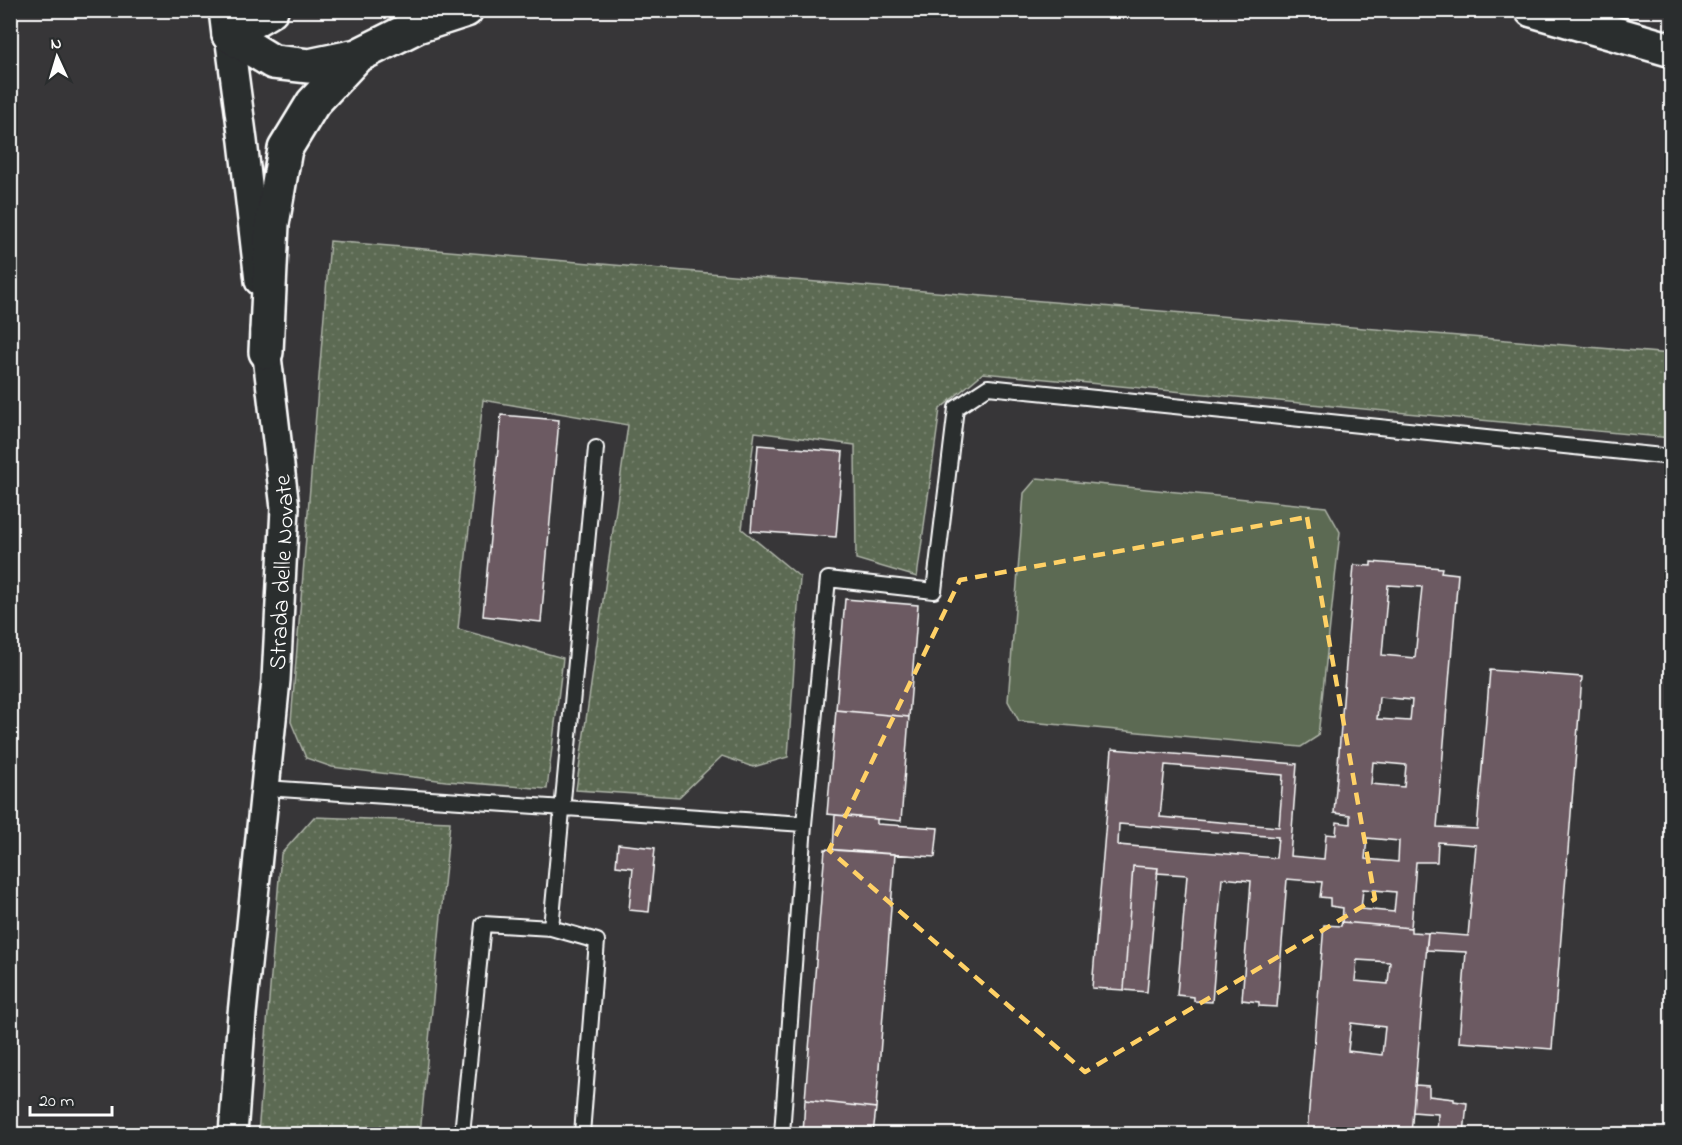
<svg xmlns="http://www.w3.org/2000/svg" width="1682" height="1145" viewBox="0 0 1682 1145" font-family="'Indie Flower',sans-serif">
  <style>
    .grass { fill: url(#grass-dots); stroke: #aeb4a8; stroke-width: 1.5 }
    .pitch { fill: #5c6a52; stroke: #aeb4a8; stroke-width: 1.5 }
    .building { fill: #6c5a62; stroke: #fff; stroke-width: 1.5; fill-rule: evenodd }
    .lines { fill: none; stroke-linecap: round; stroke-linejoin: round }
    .lane-casing { stroke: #fff; stroke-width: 18 }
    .street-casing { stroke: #fff; stroke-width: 32 }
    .secondary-casing { stroke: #fff; stroke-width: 38 }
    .highway-casing { stroke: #fff; stroke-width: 38 }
    .lane { stroke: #2a2d2e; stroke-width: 14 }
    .street { stroke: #2a2d2e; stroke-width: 27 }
    .secondary { stroke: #2a2d2e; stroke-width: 33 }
    .highway { stroke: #2a2d2e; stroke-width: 33 }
    .marked { fill: none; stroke: #ffd166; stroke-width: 4.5; stroke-dasharray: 12 8; stroke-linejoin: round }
    .labels { text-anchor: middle; stroke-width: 4.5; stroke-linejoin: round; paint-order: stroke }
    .street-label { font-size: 24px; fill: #fff; stroke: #2a2d2e }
  </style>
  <defs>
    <pattern id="grass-dots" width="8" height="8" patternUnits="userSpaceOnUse" patternTransform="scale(1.5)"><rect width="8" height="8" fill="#5c6a52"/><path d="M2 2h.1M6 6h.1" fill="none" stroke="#74806c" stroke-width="1.8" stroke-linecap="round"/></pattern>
  </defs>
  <rect width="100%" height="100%" fill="#373638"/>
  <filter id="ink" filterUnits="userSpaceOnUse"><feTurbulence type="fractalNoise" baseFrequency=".0167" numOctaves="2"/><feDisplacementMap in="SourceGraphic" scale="12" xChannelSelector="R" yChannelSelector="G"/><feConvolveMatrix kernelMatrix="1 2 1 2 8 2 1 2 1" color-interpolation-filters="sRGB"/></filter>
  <g filter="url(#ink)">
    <path class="grass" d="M330,241L1671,354V438L983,373L940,409L917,577L856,559L855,445L755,432L742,529L800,577L788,757L753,767L722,756L679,797L576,790L628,425L483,400L458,629L563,658L547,789L446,781L332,767L306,758L291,722Z
      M314,817L450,822L420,1134H258L281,854Z"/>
    <path class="pitch" d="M1037,478L1326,507L1340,532L1318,736L1301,747L1019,721L1008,701L1024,493Z"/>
    <path class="building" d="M501,415L559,420L541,622L483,616Z
      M758,445L843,452L836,537L751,531Z
      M1371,562L1442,568L1441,572L1458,574L1437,827L1477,829L1490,670L1582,677L1552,1049L1459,1042L1466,952L1426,950L1428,933L1468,936L1476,845L1438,842L1437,862H1416L1411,928L1342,922L1343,908L1330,906V898L1320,897L1322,882L1287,879L1277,1007L1259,1006V1002L1242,1000L1251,881L1222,878L1212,1002L1194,1001V997L1177,995L1187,875L1157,873L1158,868L1133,866L1124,990L1092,988L1112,749L1297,764L1290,856L1324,859L1326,834L1336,835L1337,822L1350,824V815L1334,813L1354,565L1371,566ZM1388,585L1422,587L1415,658L1382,655ZM1379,697L1412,700L1410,721L1377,719ZM1373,762L1406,765L1404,787L1371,784ZM1165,765L1283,775L1279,827L1160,817ZM1119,824L1278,837L1276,858L1118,845ZM1367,838L1399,841L1398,862L1365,859ZM1363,889L1396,892L1394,912L1361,909Z
      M845,599L918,605L909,717L836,710Z
      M836,710L909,717L901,821L827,814Z
      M835,815L877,819V824L938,828L935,857L833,850Z
      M618,844L655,848L649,912L629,910L633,868L616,866Z
      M825,849L895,854L876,1108L805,1100Z
      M1133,866L1158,868L1147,992L1124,990Z
      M1342,922L1411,928V932L1428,933L1411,1134H1307L1324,925L1341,926ZM1357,960L1390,962L1388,984L1355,981ZM1351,1023L1385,1027L1382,1055L1348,1051Z
      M1415,1085L1429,1086V1096L1454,1099V1101L1467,1103L1464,1134H1437L1438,1114L1413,1112Z
      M805,1100L876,1108L873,1134H803Z"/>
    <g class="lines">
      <defs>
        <path id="lane" d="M265,788L804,824L828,579L934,591L956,408L988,387L1672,457
          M551,928L596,448
          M462,1134L483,924L551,928L597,941L582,1134
          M782,1134L804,824"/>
        <g id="street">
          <path d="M229,35L243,141L259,281"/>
          <path id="s1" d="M233,1134L242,1014L276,680L285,508L264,331"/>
        </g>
        <path id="secondary" d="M226,10L229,35"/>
        <path id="highway" d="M271,10L229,35L273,62L309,66L357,56L417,26L466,10
          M1532,10L1672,50
          M266,352L272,224L285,149L313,103L357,56"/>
      </defs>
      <use href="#lane" class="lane-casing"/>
      <use href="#street" class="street-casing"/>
      <use href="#secondary" class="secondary-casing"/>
      <use href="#highway" class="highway-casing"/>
      <use href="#lane" class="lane"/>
      <use href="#street" class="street"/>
      <use href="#secondary" class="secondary"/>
      <use href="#highway" class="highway"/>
    </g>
  </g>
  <path class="marked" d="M1307,517L1375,899L1085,1072L829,850L960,580Z"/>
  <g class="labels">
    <g class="street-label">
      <text dy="8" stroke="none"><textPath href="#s1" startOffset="564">Strada delle Novate</textPath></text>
    </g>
  </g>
  <rect width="1682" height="1145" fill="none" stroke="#2a2d2e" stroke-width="36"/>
  <rect x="18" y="18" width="1646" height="1109" fill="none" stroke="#fff" stroke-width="2" filter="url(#ink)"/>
  <g transform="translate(57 57) rotate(356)" stroke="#2a2d2e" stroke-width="4.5" paint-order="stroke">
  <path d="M0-4.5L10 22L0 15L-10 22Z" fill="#ffffff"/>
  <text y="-9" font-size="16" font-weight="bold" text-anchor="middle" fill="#ffffff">N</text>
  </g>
  <path d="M30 1106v9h82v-9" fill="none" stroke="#ffffff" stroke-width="3"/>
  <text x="39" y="1106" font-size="18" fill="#ffffff" stroke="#2a2d2e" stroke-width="4.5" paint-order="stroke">20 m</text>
</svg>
